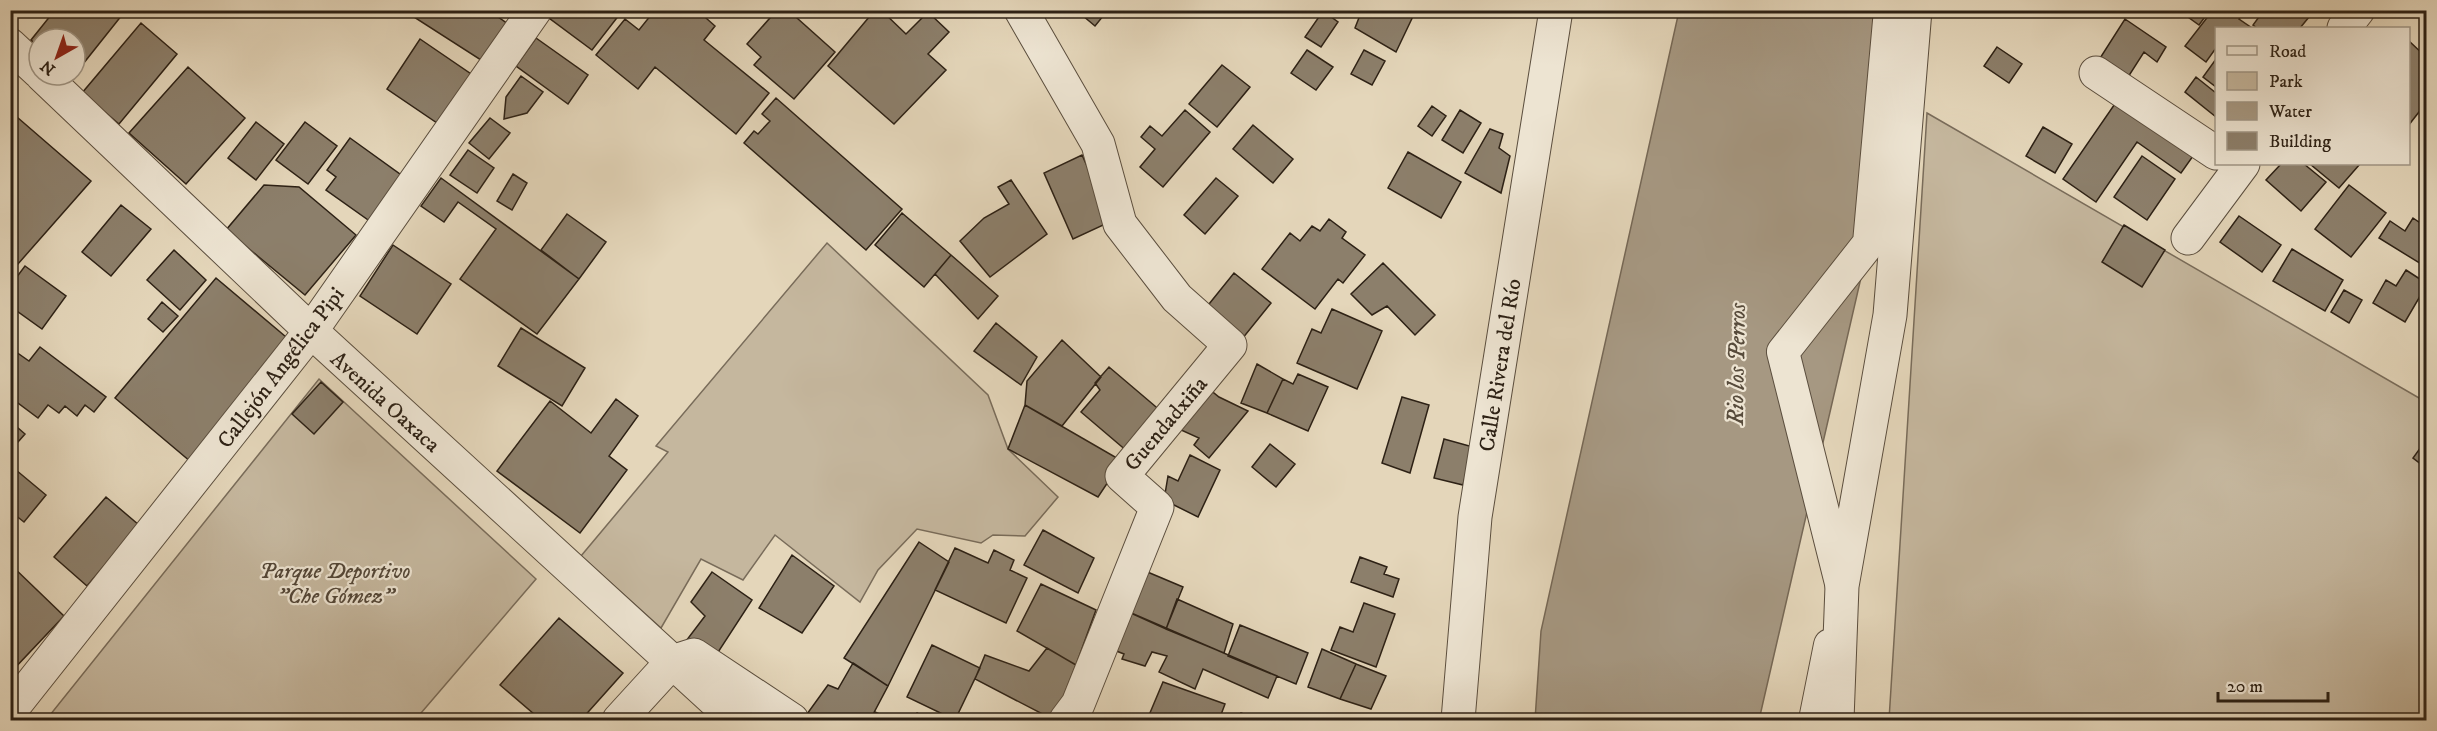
<svg xmlns="http://www.w3.org/2000/svg" width="2437" height="731" viewBox="0 0 2437 731" font-family="'IM FELL DW Pica',serif">
  <style>
    .green { fill: #c5b79e; stroke: #796c5a; stroke-width: 1.5 }
    .water { fill: #a69882; stroke: #766856; stroke-width: 1.5 }
    .building { fill: #8c7f6b; stroke: #2d2115; stroke-width: 1.5 }
    .lines { fill: none; stroke-linecap: round; stroke-linejoin: round }
    .pedestrian-casing { stroke: #5b4e3e; stroke-width: 34 }
    .minor-casing { stroke: #5b4e3e; stroke-width: 35 }
    .pedestrian { stroke: #ede4d2; stroke-width: 32 }
    .minor { stroke: #ede4d2; stroke-width: 33 }
    .labels { text-anchor: middle; stroke-width: 4.5; stroke-linejoin: round; paint-order: stroke }
    .street-label { font-size: 22px; fill: #2d2115; stroke: #ede4d2 }
    .park-label { font-size: 22px; font-style: italic; fill: #534637; stroke: #ede4d2 }
    .water-label { font-size: 24px; font-style: italic; fill: #574b3b; stroke: #ede4d2 }
  </style>
  <rect width="100%" height="100%" fill="#e4d6ba"/>
  <filter id="stains"><feTurbulence type="fractalNoise" baseFrequency=".00333" numOctaves="4"/><feColorMatrix values="0 0 0 0 .2 0 0 0 0 .09 0 0 0 0 .02 0 0 0 .5 -.17"/></filter>
  <radialGradient id="worn" r=".72"><stop offset=".6" stop-color="#630" stop-opacity="0"/><stop offset="1" stop-color="#630" stop-opacity=".3"/></radialGradient>
  <path class="green" d="M1927,113L2426,402V720H1889Z
    M827,243L988,395L1008,449L1058,497L1025,536L993,535L981,543L917,529L878,570L860,602L775,535L743,580L701,559L661,628L581,556L668,452L656,446Z
    M319,379L536,579L415,720H46Z"/>
  <path class="water" d="M1679,11H1899L1869,243L1759,720H1535L1541,631Z"/>
  <path class="building" d="M55,10H126L75,74V39H39V47L31,40Z
    M403,10H488L508,24L484,62Z
    M555,10H623L592,50L549,18Z
    M655,10H697L715,26L704,40L769,93L736,134L655,67L638,89L596,55L625,19L639,30Z
    M777,10H788L835,52L794,99L754,65L761,57L747,44Z
    M875,10H881L906,34L928,12L949,32L928,54L946,70L894,124L828,66Z
    M1076,10H1108L1095,26Z
    M1362,10H1416L1396,52L1355,28Z
    M2182,10H2210L2199,25L2181,12Z
    M2213,10H2245L2239,19L2252,28H2216V48L2206,62L2185,46Z
    M2264,10H2301L2309,17L2300,28H2257L2253,25Z
    M1323,11L1338,22L1321,47L1305,37Z
    M2125,19L2166,47L2157,62L2144,52L2123,85L2095,66Z
    M141,23L177,54L119,124L82,93Z
    M536,38L588,75L568,104L516,66Z
    M420,39L474,76L440,125L387,89Z
    M2408,40L2426,57V103L2408,126Z
    M1997,47L2022,64L2009,83L1984,66Z
    M1307,50L1333,67L1316,90L1291,73Z
    M1364,50L1385,61L1372,85L1351,74Z
    M2216,59V87L2203,77Z
    M1222,65L1250,87L1217,127L1189,104Z
    M188,67L245,118L186,184L129,133Z
    M521,76L543,92L527,113L504,119L506,97Z
    M2196,77L2216,93V117L2185,92Z
    M2121,95L2198,149L2181,173L2137,142L2096,202L2063,179Z
    M776,98L902,209L866,250L744,143L754,131L758,134L770,121L762,114Z
    M1432,106L1446,116L1432,136L1418,126Z
    M1185,110L1210,132L1163,187L1140,167L1155,149L1141,137L1150,126L1162,136Z
    M1460,110L1481,123L1463,153L1442,140Z
    M10,111L91,181L10,273Z
    M490,118L510,133L489,159L469,143Z
    M256,122L284,144L256,180L228,158Z
    M305,122L337,146L308,184L276,160Z
    M1253,125L1293,159L1273,183L1233,149Z
    M2043,127L2072,144L2055,173L2026,156Z
    M1490,129L1503,134L1499,148L1510,156L1501,193L1465,173Z
    M350,138L404,177L371,222L326,190L336,177L327,170Z
    M468,150L494,168L477,193L450,175Z
    M1408,152L1461,182L1441,218L1388,188Z
    M1082,155L1112,221L1073,239L1044,173Z
    M2142,156L2175,179L2147,220L2114,197Z
    M2281,164H2304L2326,182L2301,211L2266,180Z
    M2310,164H2360L2339,188Z
    M513,174L527,183L512,210L497,201Z
    M441,178L579,279L537,334L460,279L496,229L458,202L444,222L421,206Z
    M1216,178L1238,196L1205,234L1184,215Z
    M1011,180L1047,234L990,277L960,241L984,218L1009,204L998,187Z
    M264,185L299,187L356,235L305,295L226,230Z
    M2349,185L2386,213L2351,257L2315,229Z
    M121,205L151,229L111,276L82,252Z
    M902,213L951,255L924,287L875,245Z
    M567,214L606,242L579,279L541,250Z
    M2239,216L2281,245L2262,272L2220,242Z
    M2413,218L2426,227V267L2379,238L2390,221L2405,231Z
    M1329,219L1346,232L1342,238L1365,255L1343,283L1338,279L1315,309L1262,269L1290,233L1300,241L1312,226L1320,231Z
    M2124,225L2165,250L2142,287L2102,262Z
    M393,245L451,284L417,334L360,296Z
    M2292,249L2343,280L2325,311L2273,281Z
    M174,250L206,280L180,310L147,280Z
    M951,255L998,296L978,319L935,274Z
    M1383,263L1435,315L1415,335L1387,306L1372,315L1351,294Z
    M25,266L66,296L42,329L10,306V286Z
    M2406,270L2426,283V286L2405,322L2373,303L2386,280L2396,286Z
    M1234,273L1271,303L1238,344L1201,314Z
    M216,278L292,342L191,462L115,398Z
    M2344,290L2362,300L2349,323L2331,312Z
    M162,302L178,316L163,332L148,319Z
    M1332,309L1382,331L1357,389L1297,363L1312,329L1321,333Z
    M996,323L1037,357L1021,385L974,351Z
    M521,328L585,368L562,406L498,366Z
    M1062,340L1101,377L1062,426L1025,405L1027,381Z
    M40,347L106,397L94,412L85,405L77,416L65,406L59,413L48,405L38,418L10,397V359L16,352L29,361Z
    M1257,364L1283,379L1267,413L1241,403Z
    M1109,367L1162,412L1128,452L1081,412L1100,390L1095,383Z
    M1298,374L1328,387L1308,431L1267,413L1283,379L1293,384Z
    M321,382L343,402L314,434L292,414Z
    M1203,384L1219,397L1248,411L1209,458L1194,445L1199,438L1170,425Z
    M1402,397L1429,405L1410,473L1382,463Z
    M616,399L638,416L609,456L627,470L580,533L497,471L550,401L591,433Z
    M1025,405L1122,461L1098,497L1008,449Z
    M10,421L25,434L10,451Z
    M1444,439L1473,447L1463,485L1434,478Z
    M2426,440V468L2413,458Z
    M1270,444L1295,464L1276,487L1252,467Z
    M1190,455L1220,470L1198,517L1164,500L1168,476L1178,481Z
    M10,465L46,495L24,522L10,511Z
    M106,497L139,525L87,586L54,557Z
    M1043,530L1094,558L1078,593L1024,565Z
    M919,542L949,562L888,686L844,658Z
    M955,548L988,563L994,550L1014,560L1010,570L1027,578L1006,623L935,590Z
    M792,555L834,586L802,633L759,608Z
    M1360,557L1387,567L1384,574L1399,579L1393,597L1351,582Z
    M10,564L64,616L10,673Z
    M1138,568L1183,587L1166,629L1122,609Z
    M712,572L752,600L713,660L686,641L705,616L691,602Z
    M1041,584L1096,610L1076,665L1017,631Z
    M1177,599L1233,624L1224,653L1166,629Z
    M1364,603L1395,614L1376,667L1331,650L1340,627L1353,632Z
    M1122,609L1277,676L1268,698L1203,669L1195,689L1159,672L1167,656L1152,652L1145,666L1122,659L1124,654L1106,647Z
    M559,618L623,673L581,720H541L500,685Z
    M1240,625L1308,653L1296,684L1228,656Z
    M932,645L980,668L955,720L907,697Z
    M1047,648L1076,665L1054,720L975,679L985,655L1029,671Z
    M1322,649L1356,664L1340,699L1308,687Z
    M853,663L888,686L870,720H817L807,714L828,685L838,689Z
    M1356,664L1386,676L1371,709L1340,699Z
    M1163,682L1225,704L1219,720H1147Z
    M875,712L892,720H870Z
    M917,713L929,720H913Z
    M1241,713L1260,720H1237Z"/>
  <g class="lines">
    <defs>
      <path id="pedestrian" d="M1842,587L1783,352L1869,243L1890,10
        M1815,720L1830,645"/>
      <path id="minor" d="M1021,10L1098,144L1120,224L1177,298L1230,345L1122,476L1157,507L1078,704L1066,720
        M2344,28L2358,10
        M10,45L39,72
        M2096,73L2216,153
        M42,75L311,331L736,720
        M2188,238L2243,164
        M10,711L311,331L535,10
        M619,720L672,662L694,655L792,720
        M1458,720L1475,517L1556,10
        M1837,720L1842,586L1890,315L1915,10"/>
    </defs>
    <use href="#pedestrian" class="pedestrian-casing"/>
    <use href="#minor" class="minor-casing"/>
    <use href="#pedestrian" class="pedestrian"/>
    <use href="#minor" class="minor"/>
  </g>
  <g class="labels">
    <g class="street-label">
      <text transform="translate(1499 365) rotate(-81)" y="8">Calle Rivera del Río</text>
      <text transform="translate(280 367) rotate(-53)" y="8">Callejón Angélica Pipi</text>
      <text transform="translate(386 401) rotate(42)" y="8">Avenida Oaxaca</text>
      <text transform="translate(1165 423) rotate(-50)" y="8">Guendadxiña</text>
    </g>
    <g class="park-label">
      <text x="335" y="578">Parque Deportivo<tspan x="335" dy="25">"Che Gómez"</tspan></text>
    </g>
    <g class="water-label">
      <text transform="translate(1736 364) rotate(-89)" y="8">Rio los Perros</text>
    </g>
  </g>
  <rect width="2437" height="731" fill="none" stroke="#e4d6ba" stroke-width="36"/>
  <rect x="12" y="12" width="2413" height="707" fill="none" stroke="#2d2115" stroke-width="3"/>
  <rect x="18" y="18" width="2401" height="695" fill="none" stroke="#2d2115" stroke-width="1.5"/>
  <rect x="2215" y="27" width="195" height="138" fill="#ede4d2" stroke="#a09686" stroke-width="1.5"/>
  <rect x="2227" y="46" width="30" height="9" fill="#ede4d2" stroke="#a09686" stroke-width="1.5"/>
  <text x="2269" y="57" font-size="18" fill="#2d2115">Road</text>
  <rect x="2227" y="72" width="30" height="18" fill="#c5b79e" stroke="#a09686" stroke-width="1.5"/>
  <text x="2269" y="87" font-size="18" fill="#2d2115">Park</text>
  <rect x="2227" y="102" width="30" height="18" fill="#a69882" stroke="#a09686" stroke-width="1.5"/>
  <text x="2269" y="117" font-size="18" fill="#2d2115">Water</text>
  <rect x="2227" y="132" width="30" height="18" fill="#8c7f6b" stroke="#a09686" stroke-width="1.5"/>
  <text x="2269" y="147" font-size="18" fill="#2d2115">Building</text>
  <g transform="translate(57 57) rotate(220)"><circle r="28" fill="#ede4d2" stroke="#a09686" stroke-width="1.5"/>
  <path d="M0-4.5L10 22L0 15L-10 22Z" fill="#8f2418"/>
  <text y="-9" font-size="16" font-weight="bold" text-anchor="middle" fill="#2d2115">N</text>
  </g>
  <path d="M2218 692v9h110v-9" fill="none" stroke="#2d2115" stroke-width="3"/>
  <text x="2227" y="692" font-size="18" fill="#2d2115" stroke="#ede4d2" stroke-width="4.5" paint-order="stroke">20 m</text>
  <rect width="100%" height="100%" filter="url(#stains)"/>
  <rect width="100%" height="100%" fill="url(#worn)"/>
</svg>
